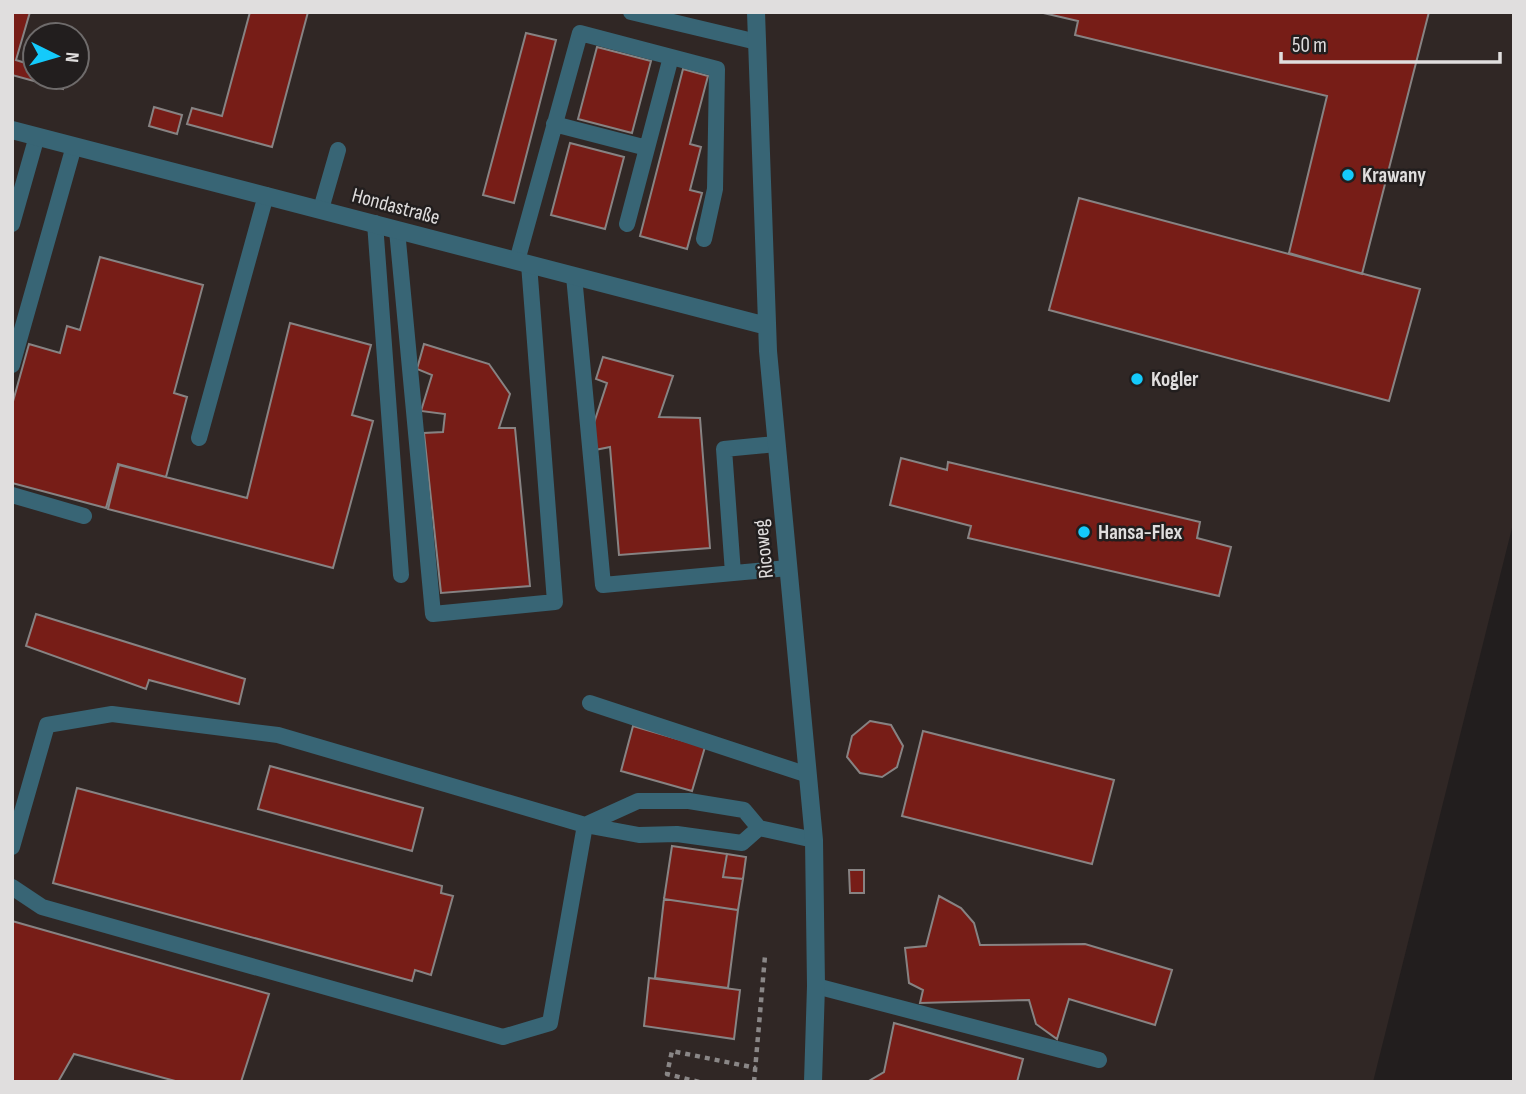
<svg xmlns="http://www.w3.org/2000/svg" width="1526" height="1094" viewBox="0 0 1526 1094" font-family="'Sofia Sans Condensed',sans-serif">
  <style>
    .built { fill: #302725; fill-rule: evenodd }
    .building { fill: #771d17; stroke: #878383; stroke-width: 2 }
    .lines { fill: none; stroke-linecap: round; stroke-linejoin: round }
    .path { stroke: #8a8787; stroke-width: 4.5; stroke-dasharray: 5 5; stroke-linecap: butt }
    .service { stroke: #386575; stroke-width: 16 }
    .minor { stroke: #386575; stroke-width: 18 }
    .poi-dot { fill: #14cafb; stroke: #221e1e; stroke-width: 2.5 }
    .labels { text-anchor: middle; stroke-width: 5; stroke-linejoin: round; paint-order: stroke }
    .poi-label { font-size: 21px; font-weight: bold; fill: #e0dede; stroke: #221e1e; text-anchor: start }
    .street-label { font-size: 21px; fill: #e0dede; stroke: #221e1e }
  </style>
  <rect width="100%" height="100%" fill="#221e1e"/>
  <path class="built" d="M12,12H1514V520L1373,1082H12ZM35,35H77V77H35Z"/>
  <path class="building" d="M12,12H30L16,60L35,66V77H66L63,89L12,75Z
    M250,12H308L272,147L187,124L192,108L222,116Z
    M1039,12H1429L1362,274L1289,253L1327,96L1075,35L1078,21Z
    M526,33L556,40L514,203L483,195Z
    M597,47L651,61L632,133L578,119Z
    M683,69L708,76L690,144L701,147L690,190L702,193L687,249L640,236Z
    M154,107L182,115L177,134L149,126Z
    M570,143L624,157L605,229L551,215Z
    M1079,198L1420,289L1389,401L1049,310Z
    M100,257L203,285L174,393L187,397L166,477L118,464L106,508L12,483V405L29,344L60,353L67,326L80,330Z
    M290,323L371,345L352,415L373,421L333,568L108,509L119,465L247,498Z
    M424,344L489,364L510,394L499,428H515L530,586L441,593L424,433L443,432L445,414L421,411L432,375L417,369Z
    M603,357L673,376L659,417L700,418L710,548L619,555L610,447L595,450L594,423L607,383L596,379Z
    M901,458L947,470L948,462L1200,522L1197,538L1231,547L1219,596L968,538L971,526L890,505Z
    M36,614L245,679L239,704L149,680L146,689L26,646Z
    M870,721L891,725L903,746L897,767L882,777L860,773L847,757L852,736Z
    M633,726L705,747L692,791L621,771Z
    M923,731L1114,780L1092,864L902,816Z
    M270,766L423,808L412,851L258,809Z
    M77,788L442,886L441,893L453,896L431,975L415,970L412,981L53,883Z
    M672,846L727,854L723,877L743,879L738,910L664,899Z
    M727,854L746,857L743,879L723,877Z
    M849,870H864V893H850Z
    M939,896L961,908L974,923L980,945L1085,944L1172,970L1155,1025L1069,999L1057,1039L1036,1024L1029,1000L920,1003L923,990L909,983L905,948L926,946Z
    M664,899L738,910L728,988L655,978Z
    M12,921L269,994L241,1082H179L74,1054L58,1082H12Z
    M649,978L740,990L734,1039L644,1026Z
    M894,1023L1023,1059L1017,1082H867L884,1072Z"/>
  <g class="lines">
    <path class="path" d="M699,1082L667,1074L672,1051L756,1068
      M754,1082L765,956"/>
    <path class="service" d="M631,12L757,42
      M554,124L647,148
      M321,209L338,150
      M375,223L401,575
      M12,224L37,136
      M627,224L671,57
      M397,230L433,614L555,602L529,264
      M517,261L580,33L717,69L715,189L704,239
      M574,276L603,585L788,568
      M12,365L74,146
      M199,438L266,195
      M12,495L84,516
      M733,573L724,449L776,444
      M590,703L808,775
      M585,825L638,801H689L744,810L759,828L814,840
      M12,847L47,725L112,714L278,735L585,825L639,835L677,834L742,843L759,828
      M12,887L42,907L503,1037L550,1023L585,825
      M816,986L1099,1060"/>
    <path class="minor" d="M756,12L768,351L814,840L816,986L813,1082
      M12,130L767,326"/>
  </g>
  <g class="poi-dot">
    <circle cx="1348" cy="175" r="7"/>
    <circle cx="1137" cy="379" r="7"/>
    <circle cx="1084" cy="532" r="7"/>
  </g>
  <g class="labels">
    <g class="poi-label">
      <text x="1362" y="182">Krawany</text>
      <text x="1151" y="386">Kogler</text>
      <text x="1098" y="539">Hansa-Flex</text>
    </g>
    <g class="street-label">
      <text transform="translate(396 206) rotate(15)" y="7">Hondastraße</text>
      <text transform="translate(763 549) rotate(-96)" y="7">Ricoweg</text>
    </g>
  </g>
  <rect width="1526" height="1094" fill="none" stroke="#e0dede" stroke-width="28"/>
  <g transform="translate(56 56) rotate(95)"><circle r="33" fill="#221e1e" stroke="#6e6b6b" stroke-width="2"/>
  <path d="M0-5L12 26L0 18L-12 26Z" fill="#14cafb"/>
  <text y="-10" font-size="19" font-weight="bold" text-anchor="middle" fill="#e0dede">N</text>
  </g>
  <path d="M1281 52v10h219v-10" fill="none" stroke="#e0dede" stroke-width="3.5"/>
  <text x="1292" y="52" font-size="21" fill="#e0dede" stroke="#221e1e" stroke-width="5" paint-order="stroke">50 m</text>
</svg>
